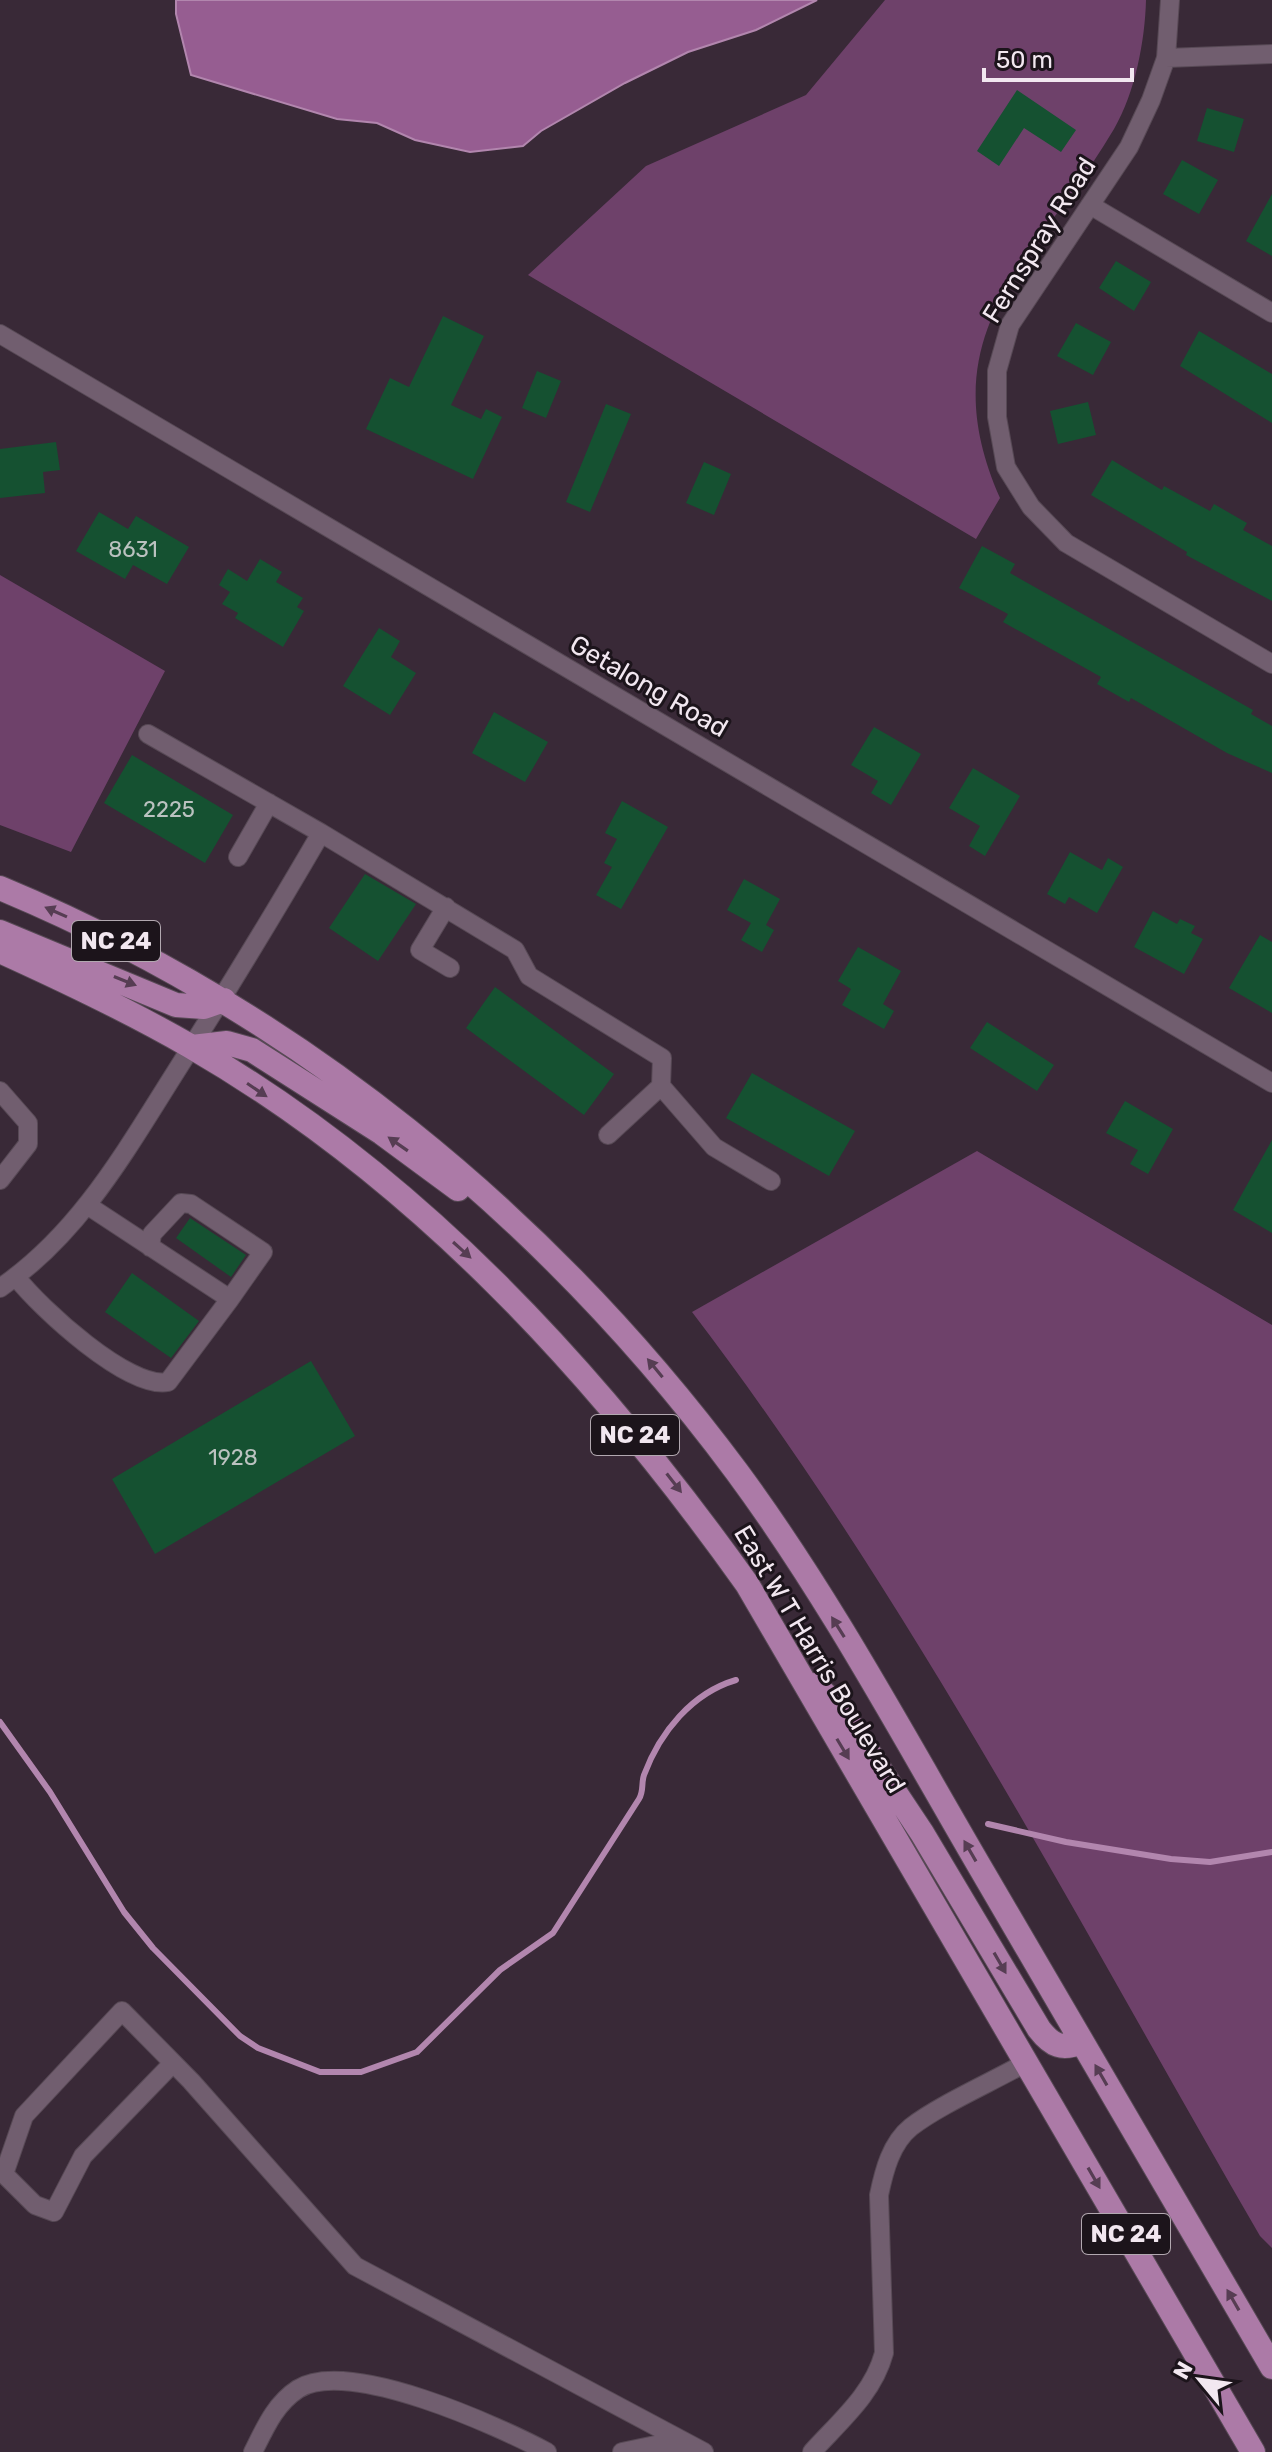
<svg xmlns="http://www.w3.org/2000/svg" width="1272" height="2452" viewBox="0 0 1272 2452" font-family="Rubik,sans-serif">
  <style>
    .green { fill: #6e416a }
    .water { fill: #965d91; stroke: #b286ae; stroke-width: 2 }
    .lines { fill: none; stroke-linecap: round; stroke-linejoin: round }
    .stream { stroke: #b286ae; stroke-width: 6 }
    .building { fill: #155131 }
    .minor-casing { stroke: #574955; stroke-width: 20 }
    .major-casing { stroke: #574955; stroke-width: 26 }
    .minor { stroke: #715e6f; stroke-width: 18 }
    .major { stroke: #ac7aa7; stroke-width: 24 }
    .oneway { fill: #563d53 }
    .labels { text-anchor: middle; stroke-width: 6; stroke-linejoin: round; paint-order: stroke }
    .number-label { font-size: 22px; fill: #bbc2c0 }
    .shield { fill: #1c141b; stroke: #b2a8b0; stroke-width: 2 }
    .shield-label { font-size: 24px; font-weight: bold; fill: #f2e7f0 }
    .street-label { font-size: 26px; fill: #f2e7f0; stroke: #1c141b }
  </style>
  <rect width="100%" height="100%" fill="#392937"/>
  <path class="green" d="M885,0H1146C1145,41 1135,93 1114,129C1037,260 926,330 1000,498L976,539L528,275L646,166L806,95Z
    M0,575L165,671L71,852L0,825Z
    M977,1151L1272,1325V2248L1260,2236C1079,1924 911,1599 692,1312Z"/>
  <path class="water" d="M176,0H817L756,30L688,52L625,83L541,131L523,146L470,152L415,140L377,123L337,119L191,75L176,14Z"/>
  <g class="lines">
    <path class="stream" d="M0,1722L50,1792L124,1912L153,1948L240,2036L258,2048L320,2072H361L417,2052L500,1970L553,1933L639,1799C644,1791 641,1784 644,1775C660,1732 692,1693 736,1680
      M988,1824L1066,1842L1171,1859L1210,1862L1272,1852"/>
  </g>
  <path class="building" d="M1017,90L1076,130L1061,152L1024,128L999,166L977,151Z
    M1207,108L1244,119L1234,152L1197,141Z
    M1182,160L1218,180L1199,214L1163,194Z
    M1272,194V256L1246,241Z
    M1116,261L1151,282L1134,311L1099,288Z
    M443,316L484,336L451,405L481,419L486,409L502,417L473,479L366,429L390,378L409,387Z
    M1076,323L1111,342L1093,375L1057,356Z
    M1199,331L1272,374V423L1180,366Z
    M537,371L561,381L546,418L522,408Z
    M1088,402L1096,435L1058,444L1050,411Z
    M606,404L631,414L590,512L566,502Z
    M56,442L60,470L43,472L45,493L0,498V449Z
    M1112,460L1162,490L1164,486L1210,511L1214,504L1247,523L1243,530L1272,546V601L1186,555L1187,552L1091,495Z
    M704,462L731,474L714,515L686,503Z
    M99,512L128,529L136,516L189,547L167,584L133,565L125,579L76,551Z
    M982,546L1015,564L1010,573L1253,710L1251,714L1272,726V773L1227,753L1131,698L1129,702L1097,684L1101,677L1003,622L1008,614L959,588Z
    M260,559L282,572L276,582L303,598L297,607L304,611L283,647L235,618L238,613L222,604L230,592L219,585L228,569L247,581Z
    M379,628L400,641L391,657L416,673L390,715L343,686Z
    M494,712L548,742L525,782L472,753Z
    M874,727L921,754L891,805L871,793L878,781L851,765Z
    M132,755L233,815L205,863L104,803Z
    M973,768L1020,796L985,856L969,846L980,826L949,808Z
    M622,801L668,827L621,909L596,895L612,867L604,863L617,839L605,833Z
    M1070,852L1102,870L1108,858L1123,867L1097,913L1069,897L1065,904L1047,894Z
    M365,874L416,904L378,961L329,928Z
    M744,879L780,899L766,925L774,930L762,952L741,940L751,923L727,910Z
    M1153,911L1177,924L1180,919L1195,926L1191,933L1203,939L1184,974L1134,947Z
    M1260,935L1272,942V1013L1229,988Z
    M858,947L901,971L883,1004L894,1011L884,1029L842,1005L851,989L838,981Z
    M495,987L614,1074L584,1115L466,1028Z
    M987,1022L1054,1065L1037,1091L970,1048Z
    M752,1073L855,1131L829,1176L726,1118Z
    M1125,1101L1173,1129L1148,1174L1130,1164L1138,1150L1106,1133Z
    M1272,1140V1233L1233,1210Z
    M190,1218L246,1255L231,1277L176,1238Z
    M132,1273L199,1321L171,1358L105,1312Z
    M311,1361L355,1436L155,1554L112,1479Z"/>
  <g class="lines">
    <defs>
      <path id="minor" d="M1170,0L1166,58L1151,100L1129,147L1010,325L997,371V417L1006,467L1031,507L1066,543L1272,664
        M1166,58L1272,54
        M1090,205L1272,313
        M0,334L1272,1083
        M148,734L321,833
        M238,857L269,803
        M446,907L420,950L450,968
        M0,1091L28,1123V1144L0,1180
        M608,1135L661,1086
        M87,1205L230,1299L263,1252L191,1204L181,1203L152,1234L150,1247
        M16,1277C40,1308 129,1390 168,1382L230,1299
        M0,1288C79,1234 125,1152 175,1073C225,994 274,914 321,833L515,950L529,976L662,1058L661,1086L714,1147L771,1181
        M173,2063L83,2156L54,2212L35,2205L4,2174L24,2116L122,2011L191,2081L355,2266L704,2452
        M253,2452C265,2428 275,2404 298,2389C348,2357 500,2427 547,2452
        M622,2452L665,2443L687,2445
        M812,2452C840,2421 873,2394 884,2353L879,2195C884,2171 891,2143 911,2127C939,2105 994,2081 1027,2062"/>
      <path id="major" d="M0,888C295,1011 547,1216 737,1472C830,1598 905,1739 984,1874C1080,2038 1176,2203 1272,2367
        M0,932L176,1005L204,1007L224,1000
        M0,951C64,980 128,1010 190,1046C417,1177 596,1372 747,1584L1253,2452
        M192,1047L227,1043L252,1050L382,1133L458,1189
        M815,1685L839,1708L922,1833L1039,2029C1052,2046 1062,2050 1082,2042"/>
    </defs>
    <use href="#minor" class="minor-casing"/>
    <use href="#major" class="major-casing"/>
    <use href="#minor" class="minor"/>
    <use href="#major" class="major"/>
  </g>
  <defs><path id="oneway-solid" d="M-6-.8H1V-3.2L6.5 0L1 3.2V.8H-6Z" transform="scale(2)"/></defs>
  <g class="oneway">
    <use href="#oneway-solid" transform="translate(56 912) rotate(-156)"/>
    <use href="#oneway-solid" transform="translate(125 981) rotate(22)"/>
    <use href="#oneway-solid" transform="translate(257 1090) rotate(34)"/>
    <use href="#oneway-solid" transform="translate(398 1144) rotate(-145)"/>
    <use href="#oneway-solid" transform="translate(462 1250) rotate(42)"/>
    <use href="#oneway-solid" transform="translate(655 1368) rotate(-129)"/>
    <use href="#oneway-solid" transform="translate(674 1483) rotate(52)"/>
    <use href="#oneway-solid" transform="translate(838 1627) rotate(-122)"/>
    <use href="#oneway-solid" transform="translate(843 1749) rotate(59)"/>
    <use href="#oneway-solid" transform="translate(970 1851) rotate(-120)"/>
    <use href="#oneway-solid" transform="translate(1000 1963) rotate(60)"/>
    <use href="#oneway-solid" transform="translate(1101 2075) rotate(-120)"/>
    <use href="#oneway-solid" transform="translate(1094 2178) rotate(60)"/>
    <use href="#oneway-solid" transform="translate(1233 2300) rotate(-120)"/>
  </g>
  <g class="labels">
    <g class="number-label">
      <text x="133" y="557">8631</text>
      <text x="169" y="817">2225</text>
      <text x="233" y="1465">1928</text>
    </g>
    <g class="shield">
      <rect x="72" y="921" width="88" height="40" rx="6"/>
      <rect x="591" y="1415" width="88" height="40" rx="6"/>
      <rect x="1082" y="2214" width="88" height="40" rx="6"/>
    </g>
    <g class="shield-label">
      <text x="116" y="949">NC 24</text>
      <text x="635" y="1443">NC 24</text>
      <text x="1126" y="2242">NC 24</text>
    </g>
    <g class="street-label">
      <text transform="translate(1039 240) rotate(-58)" y="9">Fernspray Road</text>
      <text transform="translate(649 686) rotate(30)" y="9">Getalong Road</text>
      <text transform="translate(820 1659) rotate(59)" y="9">East W T Harris Boulevard</text>
    </g>
  </g>
  <g transform="translate(1200 2380) rotate(299)" stroke="#1c141b" stroke-width="6" paint-order="stroke">
  <path d="M0-6L14 30L0 20L-14 30Z" fill="#f2e7f0"/>
  <text y="-12" font-size="22" font-weight="bold" text-anchor="middle" fill="#f2e7f0">N</text>
  </g>
  <path d="M984 68v12h148v-12" fill="none" stroke="#f2e7f0" stroke-width="4"/>
  <text x="996" y="68" font-size="24" fill="#f2e7f0" stroke="#1c141b" stroke-width="6" paint-order="stroke">50 m</text>
</svg>
